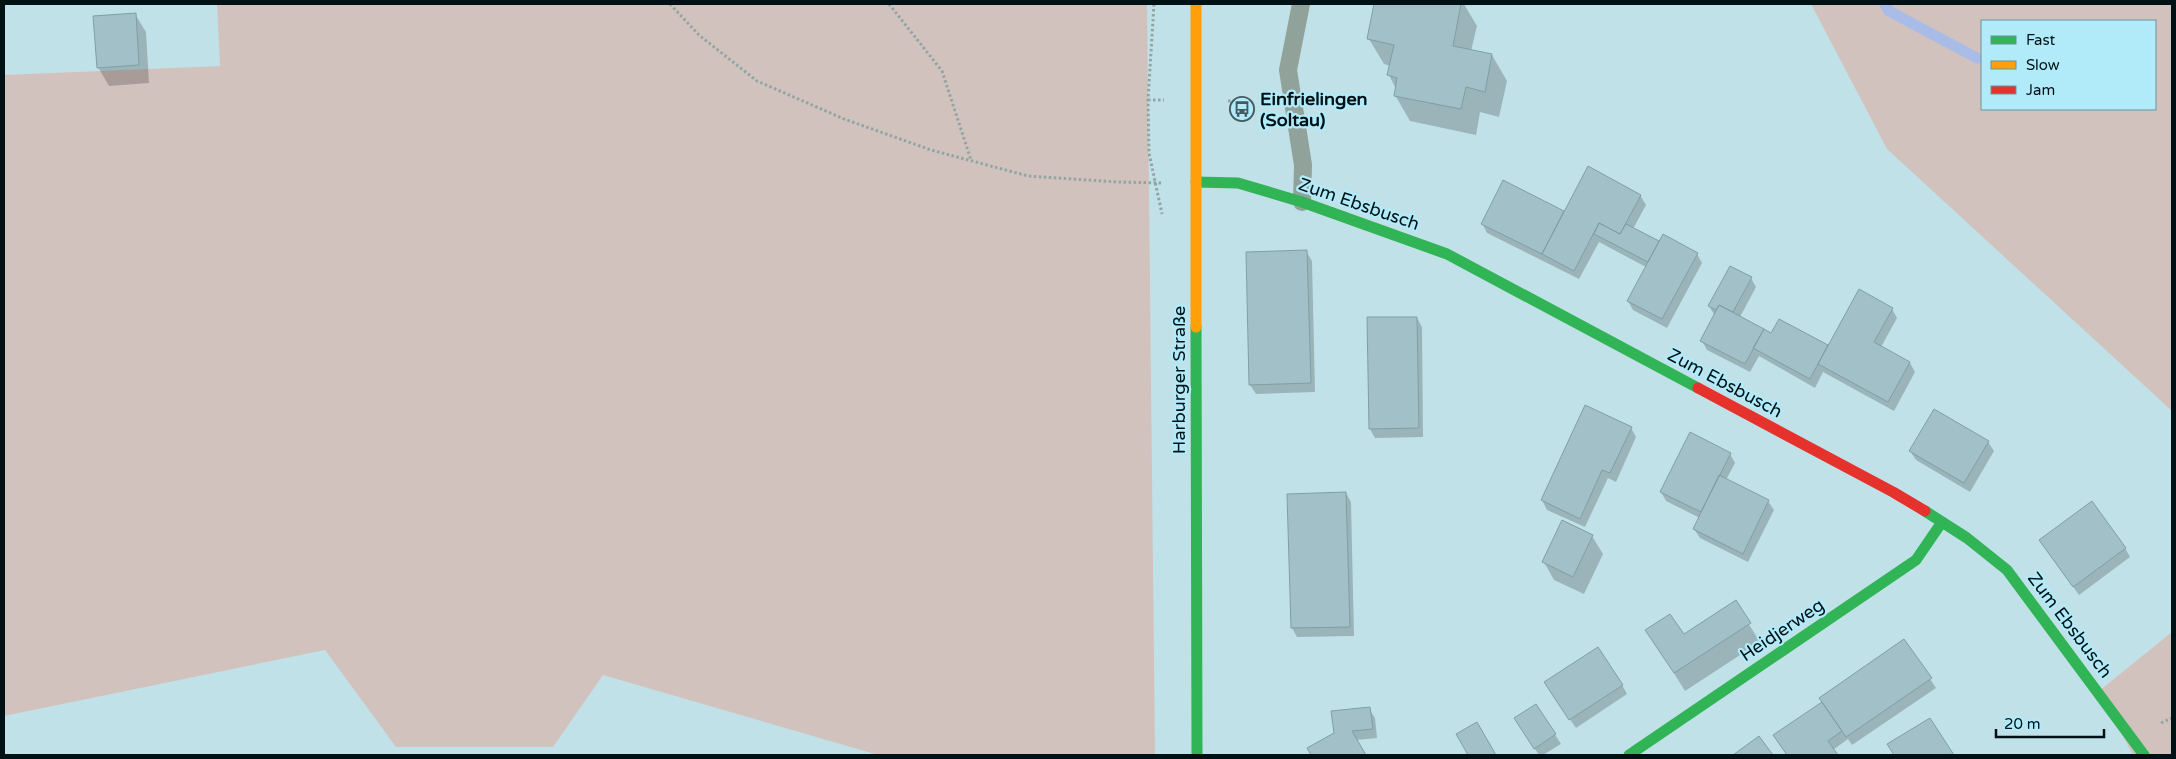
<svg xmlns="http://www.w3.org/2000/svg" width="2176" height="759" viewBox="0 0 2176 759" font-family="'Varela Round',sans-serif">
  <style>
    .green { fill: #d2c2be; fill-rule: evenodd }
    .shadow { fill: #0003 }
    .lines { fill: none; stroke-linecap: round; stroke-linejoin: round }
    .stream { stroke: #a9bce8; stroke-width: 11 }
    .building { fill: #a2c0c7; stroke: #809ea5 }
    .path { stroke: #91a5a3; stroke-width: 3; stroke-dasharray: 2.5 2.5; stroke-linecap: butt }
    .lane { stroke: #91a29b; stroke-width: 18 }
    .fast { stroke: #30b455; stroke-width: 11 }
    .slow { stroke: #ff9f0a; stroke-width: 11 }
    .jam { stroke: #e5322d; stroke-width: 11 }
    .labels { text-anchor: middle; stroke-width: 4.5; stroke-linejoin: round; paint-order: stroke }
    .poi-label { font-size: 18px; font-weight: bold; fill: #001116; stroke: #b1ebf9; text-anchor: start }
    .street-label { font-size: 18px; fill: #001116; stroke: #b1ebf9 }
  </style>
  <rect width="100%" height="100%" fill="#c1e1e9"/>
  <path class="green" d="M217,4H1147L1155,755H878L603,675L553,747H396L325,650L4,716V75L220,66Z
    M1811,4H2172V411L1887,149ZM1982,21H2155V109H1982Z
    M2172,632V755H2133L2099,691Z"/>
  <path class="shadow" d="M1376,4H1464L1477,26L1471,51L1492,55L1507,81L1499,117L1480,112L1476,135L1410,121L1395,95L1396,89L1389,75L1390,66L1384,64L1369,39Z
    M135,14L146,32L149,83L109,86L98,67Z
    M1503,182L1565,213L1640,195L1646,205L1633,229L1659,243L1697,254L1702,263L1667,328L1633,310L1628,301L1646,267L1599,242L1579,279L1487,233L1482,223Z
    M1306,251L1312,261L1315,392L1256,394L1250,385L1247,253Z
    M1751,278L1756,287L1740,317L1772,334L1780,320L1829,347L1892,309L1897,318L1881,347L1910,363L1915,372L1894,411L1823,372L1815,388L1759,356L1750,372L1707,350L1702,341L1715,316L1709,306Z
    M1417,318L1422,327L1423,437L1375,438L1370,429Z
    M1631,428L1636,437L1616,482L1608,478L1585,527L1547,510L1542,500Z
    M1988,442L1994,451L1970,492L1916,460L1910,451Z
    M1730,454L1735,463L1726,480L1768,501L1774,510L1748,562L1700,538L1694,529L1700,518L1666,501L1661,492Z
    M1346,493L1351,502L1354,636L1297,637L1292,628L1289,495Z
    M1592,536L1603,554L1584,594L1554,580L1544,562Z
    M2041,541L2125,548L2130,557L2079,595Z
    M1735,602L1760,642L1685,691L1647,630L1683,636Z
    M1930,679L1936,688L1852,745L1848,739L1833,750L1836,755H1787L1774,736Z
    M1622,685L1627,694L1576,728L1551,692Z
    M1536,705L1561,744L1543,755H1539L1521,728Z
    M1369,709L1375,718L1377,738L1356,740L1365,755H1312L1309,749L1335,734Z
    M1930,719L1952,755H1895L1889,745Z"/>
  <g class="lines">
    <path class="stream" d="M1885,4L1889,11L1977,58"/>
  </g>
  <path class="building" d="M1374,4H1461L1453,46L1492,54L1485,92L1466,87L1461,109L1394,96L1397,78L1387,75L1394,45L1367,39Z
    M136,13L139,65L97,68L93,16Z
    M1588,166L1641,195L1620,234L1599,223L1574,271L1542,254Z
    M1503,180L1564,211L1542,254L1481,224Z
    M1599,223L1620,234L1626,224L1659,241L1648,262L1594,234Z
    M1663,234L1698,253L1662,319L1627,301Z
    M1307,250L1311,383L1249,385L1246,252Z
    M1730,266L1752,277L1733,312L1719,305L1716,310L1708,306Z
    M1859,289L1893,308L1874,342L1910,362L1888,402L1818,364Z
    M1719,305L1764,329L1745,364L1700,341Z
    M1367,317H1417L1419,428L1369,429Z
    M1779,319L1828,345L1810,379L1753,348L1764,329L1771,333Z
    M1585,405L1632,427L1610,473L1602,470L1580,519L1541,500Z
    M1934,409L1989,441L1964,483L1909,451Z
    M1690,432L1731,453L1701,512L1660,492Z
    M1719,475L1769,500L1743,554L1693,529Z
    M1346,492L1350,627L1291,628L1287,494Z
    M2092,501L2126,548L2073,587L2039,540Z
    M1562,520L1593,535L1573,577L1542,562Z
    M1736,600L1751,623L1674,673L1645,630L1670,614L1684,634Z
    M1904,639L1932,678L1846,737L1819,698Z
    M1598,647L1623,685L1569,720L1544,682Z
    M1822,702L1842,731L1828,741L1838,755H1787L1773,735Z
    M1536,704L1556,734L1534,749L1514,718Z
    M1370,707L1373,729L1352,731L1366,755H1311L1307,748L1334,733L1331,711Z
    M1930,718L1954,755H1894L1887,744Z
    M1477,722L1496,755H1468L1456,734Z
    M1759,736L1773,755H1733Z"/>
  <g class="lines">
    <path class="path" d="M670,4L699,35L757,81L844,119L931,150L1028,176L1118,182L1163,183
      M889,4L942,71L971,160
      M1154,4L1148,100L1149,153L1162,214
      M1148,100H1164
      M1228,101H1236
      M2161,723L2172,718"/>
    <path class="lane" d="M1301,4L1288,70L1303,165L1302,202"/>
    <path class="fast" d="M1196,182L1238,183L1302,202L1447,254L1698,388
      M1196,327L1197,755
      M1925,511L1967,538L2007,570L2144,755
      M1629,755L1916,560L1942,522"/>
    <path class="slow" d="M1196,4V327"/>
    <path class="jam" d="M1698,388L1893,492L1925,511"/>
  </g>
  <defs>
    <symbol id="bus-ring" viewBox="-11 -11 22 22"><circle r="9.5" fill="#b1ebf9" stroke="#445a60" stroke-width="1.5"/><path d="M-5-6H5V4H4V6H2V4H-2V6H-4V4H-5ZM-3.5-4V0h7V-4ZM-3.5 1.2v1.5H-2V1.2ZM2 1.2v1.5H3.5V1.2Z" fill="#445a60"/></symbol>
  </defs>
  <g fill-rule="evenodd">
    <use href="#bus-ring" x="1228" y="95" width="28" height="28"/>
  </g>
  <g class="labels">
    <g class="poi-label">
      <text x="1260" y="105">Einfrielingen<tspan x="1260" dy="21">(Soltau)</tspan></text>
    </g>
    <g class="street-label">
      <text transform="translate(1359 204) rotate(19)" y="6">Zum Ebsbusch</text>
      <text transform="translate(1179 380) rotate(-90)" y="6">Harburger Straße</text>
      <text transform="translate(1725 383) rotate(28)" y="6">Zum Ebsbusch</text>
      <text transform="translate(2070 625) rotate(53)" y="6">Zum Ebsbusch</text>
      <text transform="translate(1782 630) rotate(-34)" y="6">Heidjerweg</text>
    </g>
  </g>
  <rect width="2176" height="759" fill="none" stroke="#001116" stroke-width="10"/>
  <rect x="1981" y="20" width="175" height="90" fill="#b1ebf9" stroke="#6a949e"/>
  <rect x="1991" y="36" width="25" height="8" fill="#30b455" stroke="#6a949e"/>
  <text x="2026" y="45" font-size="15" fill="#001116">Fast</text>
  <rect x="1991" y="61" width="25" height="8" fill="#ff9f0a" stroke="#6a949e"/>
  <text x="2026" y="70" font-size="15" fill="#001116">Slow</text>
  <rect x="1991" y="86" width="25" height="8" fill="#e5322d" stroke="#6a949e"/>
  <text x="2026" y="95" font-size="15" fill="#001116">Jam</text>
  <path d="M1996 729v8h108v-8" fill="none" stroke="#001116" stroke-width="2.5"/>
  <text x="2004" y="729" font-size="15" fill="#001116" stroke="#b1ebf9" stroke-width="4" paint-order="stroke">20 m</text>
</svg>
